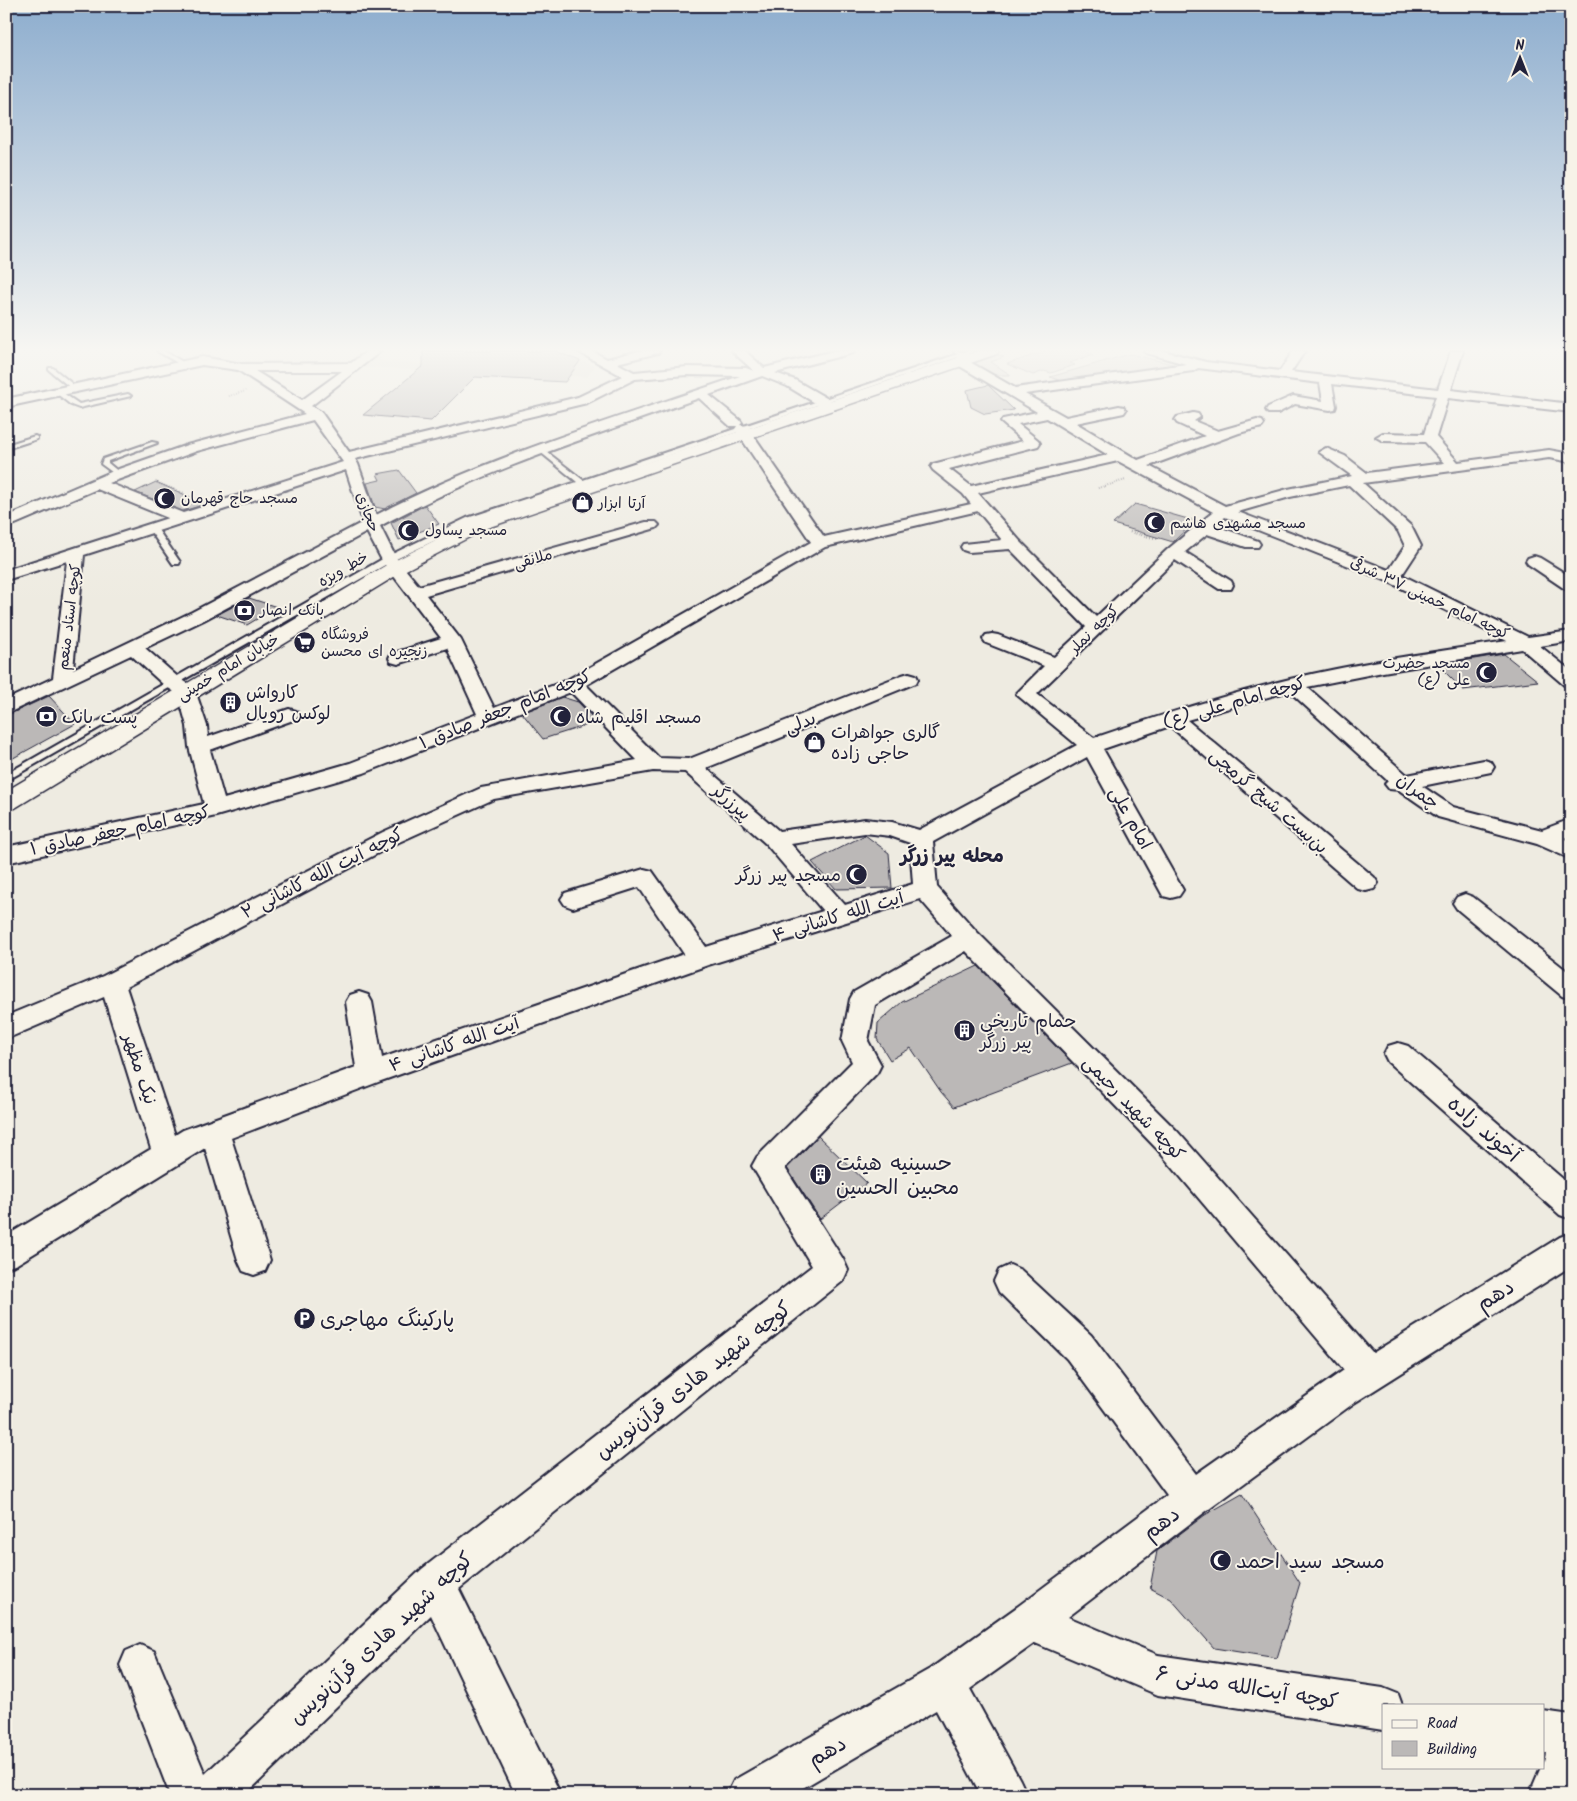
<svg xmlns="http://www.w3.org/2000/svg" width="1577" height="1801" viewBox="0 0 1577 1801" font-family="Kalam,'Playpen Sans Arabic',sans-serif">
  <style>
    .built { fill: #dfdcd4 }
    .green { fill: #d1cdc9; stroke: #7a7882 }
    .building { fill: #bbb8b7; stroke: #22223b }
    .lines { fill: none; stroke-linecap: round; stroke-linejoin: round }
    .lane-casing { stroke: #22223b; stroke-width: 4 }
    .street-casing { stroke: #22223b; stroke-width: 4 }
    .secondary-casing { stroke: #22223b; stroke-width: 3 }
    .path-far1 { stroke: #22223b; stroke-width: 2; stroke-dasharray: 0.5 2; stroke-linecap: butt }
    .path { stroke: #22223b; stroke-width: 2.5; stroke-dasharray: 0.5 2.5; stroke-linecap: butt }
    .lane { fill: #f7f3e8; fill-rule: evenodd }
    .street { fill: #f7f3e8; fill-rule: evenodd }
    .secondary { fill: #f7f3e8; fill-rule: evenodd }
    .labels { text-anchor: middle; stroke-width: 4; stroke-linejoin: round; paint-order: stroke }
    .far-poi-label { font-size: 15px; fill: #22223b; stroke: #f7f3e8; text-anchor: start }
    .far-street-label { font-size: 15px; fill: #22223b; stroke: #f7f3e8 }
    .poi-label { font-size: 18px; fill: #22223b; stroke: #f7f3e8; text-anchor: start }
    .street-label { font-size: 18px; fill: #22223b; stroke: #f7f3e8 }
    .neighbourhood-label { font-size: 19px; font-weight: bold; fill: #22223b; stroke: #f7f3e8 }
    .near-street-label { font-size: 21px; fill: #22223b; stroke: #f7f3e8 }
    .near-poi-label { font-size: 21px; fill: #22223b; stroke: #f7f3e8; text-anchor: start }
  </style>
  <rect width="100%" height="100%" fill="#eeebe1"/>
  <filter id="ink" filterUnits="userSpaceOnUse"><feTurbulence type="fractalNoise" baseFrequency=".02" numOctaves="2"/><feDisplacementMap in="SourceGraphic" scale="10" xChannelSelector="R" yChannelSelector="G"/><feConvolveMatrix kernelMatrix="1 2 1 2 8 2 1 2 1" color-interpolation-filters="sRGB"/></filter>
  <g filter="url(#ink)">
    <path class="built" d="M555,351L595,366L587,377L569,376L565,382L459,376V374L375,367L372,368L359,367L374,357H383L380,361L466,367Z"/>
    <path class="green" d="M1046,351H1084L1093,354L1070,363L1075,365L1051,373L1044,371L1033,375L1007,364Z
      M997,354L1004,357L991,362L1011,375H992L975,365V363Z
      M1130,354L1181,366L1065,382L1050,377Z"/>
    <path class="building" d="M423,351H555L580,361L565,382L475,377L431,421L363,415L423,366Z
      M988,385L1014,410L985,414L971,407L967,390Z
      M399,470L416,493L385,509L375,507L367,483L380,480L377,474Z
      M156,482L206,504L183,511L135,492Z
      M1135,504L1195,521L1173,542L1113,524Z
      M425,505L439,524L399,540L391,523Z
      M249,598L277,607L247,625L217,615Z
      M1504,654L1538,681L1463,690L1438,665Z
      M49,696L75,724L6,762V716Z
      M562,697L578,702L597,722L543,739L522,713Z
      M865,835L889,853L892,888L836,889L812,862Z
      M978,966L1072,1063L954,1107L941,1092L911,1048L890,1060L877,1039L878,1023L902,1002Z
      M818,1136L867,1183L820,1219L787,1168Z
      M1242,1494L1300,1583L1277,1658L1214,1648L1171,1599L1150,1588L1157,1551L1205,1515Z"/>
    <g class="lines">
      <defs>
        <path id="lane" d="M157,351H164L186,364L181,365Z
          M967,351H976L473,522L392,561L6,781V774L386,557L467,518L577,482L539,451V449H543L583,480Z
          M49,368H53L76,387V389H72L49,370Z
          M56,391H60L79,404L128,394L131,396L79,408L71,405L56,393Z
          M35,436L37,437V439L6,449V445Z
          M152,442L157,443L108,461V463L120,473V475H116L101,464L103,459Z
          M150,527H156L180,562L179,564H173L149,529Z"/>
        <path id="street" d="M367,351H381L311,406L321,412L349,452L578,397L622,376L577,351H592L607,359L638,351H660L658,353L617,363L634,372L687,367L746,368L754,371L732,351H745L764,368L834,351H855L853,353L775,373L795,380L835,403L836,406L835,409H825L787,386L762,376L709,395L740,420L742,423L740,425L747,426L824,537L971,504L963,494L933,470L931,467L933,464L1023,441L1001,422L1003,419L1037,412L958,365L956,362L958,355L953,351L968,352L970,354L968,361L1015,388L1186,364L1146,353L1144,351H1164L1206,362L1280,371L1293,351H1305L1291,372L1438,389L1451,351H1463L1451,390L1571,404V412L1448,398L1436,437L1458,462L1549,450L1571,454V462L1549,458L1363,483L1411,526L1421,546L1402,575L1528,637L1571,631V641L1540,646L1571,671V687L1564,685L1522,649L1383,672L1307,687L1407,775L1484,760L1491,762L1494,767L1491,772L1422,786L1453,807L1542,830L1571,819V835L1564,838L1571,842V859L1537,844L1438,817L1399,790L1389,789L1385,784L1388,781L1289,691L1187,720L1374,877L1378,883L1374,889L1366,891L1358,889L1170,726L1103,749L1183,890L1179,896L1171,898L1163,896L1087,757L933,842L937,887L977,932L1177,1131L1373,1353L1560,1237L1571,1233V1266L1354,1403L1205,1512L1068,1617L1158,1655L1383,1688L1398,1694L1402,1705H1383V1730L1158,1695L1035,1643L970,1689L1020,1780L1027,1795H981L936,1710L791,1795H727L734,1780L930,1669L1017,1607L1167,1495L1067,1359L999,1292L994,1281L999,1270L1010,1265L1021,1270L1091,1335L1196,1474L1344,1370L1157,1149L966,951L875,1005L868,1041L881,1065L877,1073L785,1168L843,1259L848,1270L843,1281L459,1589L561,1795H516L431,1615L245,1795H170L120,1665L126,1651L140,1645L154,1651L205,1774L422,1569L812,1266L752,1166L757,1157L852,1062L842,1041L850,999L854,992L952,936L920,899L708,965L381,1081L231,1138L270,1260L265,1271L254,1275L243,1271L238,1260L205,1148L17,1264L6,1268V1236L151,1149L104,997L6,1039V1016L103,976L383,832L481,788L637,760L571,692L364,773L216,816L6,863V847L204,804L189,747L187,726L178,694L165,686L131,655L6,714V700L53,678L67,561L6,580V570L168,518L97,489L6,528V517L113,471L187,445L305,414L238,370L202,365L6,407V399L202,357L242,364L351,363ZM1198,368L1320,383L1323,401L1293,396L1268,407L1266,410L1268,413H1278L1295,404L1330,410L1335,409L1336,406L1332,384L1436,396L1424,434L1383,433L1376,437L1383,441L1425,442L1444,463L1367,473L1345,456L1326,448L1319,452L1352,476L1288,489L1225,506L1149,466L1239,433L1262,427L1264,424L1262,421L1257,420L1218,431L1194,421L1200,417L1198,414L1193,413L1177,417L1175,420L1177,423L1205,436L1138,460L1076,423L1124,413L1126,410L1124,407L1119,406L1066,417L1025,394L1193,371ZM255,371H342L302,400ZM687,375L740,376C618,418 491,455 376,515L358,464L355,459L587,403L635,379ZM699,398L730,426H737L735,429L811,542L567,680L494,708L461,640L426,595L656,528L659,525L656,522H646L419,586L396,558L380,526C481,471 590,437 699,398ZM1047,418L1108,455L971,486L949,469L1038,446L1040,443L1038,440L1018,424ZM313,420L343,462L183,513L109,483L197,451ZM1118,461L1213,512L1168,549L1096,617L1020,541L978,493ZM346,470L363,522L192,612L73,669L84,555ZM1349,485L1398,531L1405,546L1389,570L1238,512L1290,497ZM978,511L1002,540L963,544L961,547L963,550L969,552L1010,549L1086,627L1054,657L998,635L992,634L986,635L983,639L986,643L1044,666L1016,694L1077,745L919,830L892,822L865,819L779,831L706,768L916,683L918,679L916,675L909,673L902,675L689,759L659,758L586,685L825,547ZM1225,517L1387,581L1507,641C1434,652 1361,662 1290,679C1224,695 1158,716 1094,738L1037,694L1175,560L1219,589H1231L1233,585L1231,581L1185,552L1207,534L1246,547H1258L1260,544L1258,541L1216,526ZM367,532L383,562L441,638L391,654L389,658L391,662L398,664L447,648L477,714L350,763L224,799L210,750L296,719L299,715L296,711L289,709L208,737L207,726L194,687L179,678L145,648L204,620ZM653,771L685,772L766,844L823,911L706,947L652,871L644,869L565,893L561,899L565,905L573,908L639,887L684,954L382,1058L372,1002L368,995L359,992L350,995L346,1002L356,1067L183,1130L175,1135L126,987L399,842L494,799ZM865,833L890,836L910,843L913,884L845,905L791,844Z
          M1534,556L1540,558L1571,577V590L1565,589L1528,564L1526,561L1528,558Z
          M1465,894L1473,897L1571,974V999L1562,996L1457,909L1453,903L1457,897Z
          M1398,1043L1408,1046L1571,1186V1219L1560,1215L1388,1062L1384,1054L1388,1046Z
          M1543,1711L1571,1715V1795H1529L1541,1767H1543L1546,1753H1543Z"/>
        <path id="secondary" d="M978,351H999L997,354L487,528L402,572L15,808L6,810V791L388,564L475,520Z"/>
      </defs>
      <use href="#lane" class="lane-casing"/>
      <use href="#street" class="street-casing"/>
      <use href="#secondary" class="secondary-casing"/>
      <path class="path-far1" d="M229,396L246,391
        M157,483L184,493
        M1098,488L1126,480"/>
      <path class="path" d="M1130,532L1159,539"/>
      <use href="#lane" class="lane"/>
      <use href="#street" class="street"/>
      <use href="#secondary" class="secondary"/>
    </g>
  </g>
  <linearGradient id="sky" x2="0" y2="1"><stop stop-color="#8dadce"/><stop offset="0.58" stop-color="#f7f6f2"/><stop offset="1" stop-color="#f7f6f2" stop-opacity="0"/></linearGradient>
  <rect width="1577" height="603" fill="url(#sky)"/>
  <defs>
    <symbol id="mosque-disc" viewBox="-11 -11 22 22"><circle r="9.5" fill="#22223b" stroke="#f7f3e8"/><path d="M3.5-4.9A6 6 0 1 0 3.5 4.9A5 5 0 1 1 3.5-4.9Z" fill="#fff"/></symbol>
    <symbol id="shop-disc" viewBox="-11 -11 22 22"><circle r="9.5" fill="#22223b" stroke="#f7f3e8"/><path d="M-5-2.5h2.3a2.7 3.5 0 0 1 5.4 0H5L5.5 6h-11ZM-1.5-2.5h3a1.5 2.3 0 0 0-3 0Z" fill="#fff"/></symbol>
    <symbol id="bank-disc" viewBox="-11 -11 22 22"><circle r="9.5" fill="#22223b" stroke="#f7f3e8"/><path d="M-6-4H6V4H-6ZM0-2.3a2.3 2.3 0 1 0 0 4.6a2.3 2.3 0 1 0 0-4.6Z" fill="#fff"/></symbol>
    <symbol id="supermarket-disc" viewBox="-11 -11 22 22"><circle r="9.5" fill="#22223b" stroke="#f7f3e8"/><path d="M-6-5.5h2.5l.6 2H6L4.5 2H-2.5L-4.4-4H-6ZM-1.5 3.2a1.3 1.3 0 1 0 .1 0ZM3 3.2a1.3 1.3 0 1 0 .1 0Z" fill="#fff"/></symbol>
    <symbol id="building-disc" viewBox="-11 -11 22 22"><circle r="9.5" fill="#22223b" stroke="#f7f3e8"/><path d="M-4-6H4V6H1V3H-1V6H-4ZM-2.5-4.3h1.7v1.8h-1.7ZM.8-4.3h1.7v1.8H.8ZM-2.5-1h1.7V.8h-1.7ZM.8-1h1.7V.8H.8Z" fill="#fff"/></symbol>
    <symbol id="parking-disc" viewBox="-11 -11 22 22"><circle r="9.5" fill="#22223b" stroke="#f7f3e8"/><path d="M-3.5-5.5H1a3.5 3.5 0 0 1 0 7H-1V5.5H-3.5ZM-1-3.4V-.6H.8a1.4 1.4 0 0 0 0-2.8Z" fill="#fff"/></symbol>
  </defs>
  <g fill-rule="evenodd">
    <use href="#mosque-disc" x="152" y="486" width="25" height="25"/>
    <use href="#shop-disc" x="570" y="490" width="25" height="25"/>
    <use href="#mosque-disc" x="1142" y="510" width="25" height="25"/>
    <use href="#mosque-disc" x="396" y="518" width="25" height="25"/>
    <use href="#bank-disc" x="232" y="598" width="25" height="25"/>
    <use href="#supermarket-disc" x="292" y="630" width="25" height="25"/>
    <use href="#mosque-disc" x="1474" y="660" width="25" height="25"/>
    <use href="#building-disc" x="218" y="690" width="25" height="25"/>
    <use href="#bank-disc" x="34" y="704" width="25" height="25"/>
    <use href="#mosque-disc" x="548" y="704" width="25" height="25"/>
    <use href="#shop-disc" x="802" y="730" width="25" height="25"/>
    <use href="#mosque-disc" x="844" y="862" width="25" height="25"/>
    <use href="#building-disc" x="952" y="1018" width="25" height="25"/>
    <use href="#building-disc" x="808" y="1162" width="25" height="25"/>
    <use href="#parking-disc" x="292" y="1306" width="25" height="25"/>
    <use href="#mosque-disc" x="1208" y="1548" width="25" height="25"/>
  </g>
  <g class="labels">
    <g class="far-poi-label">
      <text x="181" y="503">مسجد حاج قهرمان</text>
      <text x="598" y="508">آرتا ابزار</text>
      <text x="1170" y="528">مسجد مشهدی هاشم</text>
      <text x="425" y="535">مسجد یساول</text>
      <text x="260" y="615">بانک انصار</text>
      <text x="321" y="639">فروشگاه<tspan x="321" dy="17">زنجیره ای محسن</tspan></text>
      <text x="1470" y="668" text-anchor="end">مسجد حضرت<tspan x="1470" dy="17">علی (ع)</tspan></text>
    </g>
    <g class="far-street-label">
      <text transform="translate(368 512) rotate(69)" y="5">حجازی</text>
      <text transform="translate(533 559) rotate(-16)" y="5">ملانقی</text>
      <text transform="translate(343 569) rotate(-30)" y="5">خط ویژه</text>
      <text transform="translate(1430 598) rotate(25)" y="5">کوچه امام خمینی ۳۷ شرقی</text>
      <text transform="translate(69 617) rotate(-83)" y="5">کوچه استاد منعم</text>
      <text transform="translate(1094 629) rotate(-44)" y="5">کوچه نملر</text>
      <text transform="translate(228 667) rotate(-31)" y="5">خیابان امام خمینی</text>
    </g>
    <g class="poi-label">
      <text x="246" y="698">کارواش<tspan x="246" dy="21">لوکس رویال</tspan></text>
      <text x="62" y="723">پست بانک</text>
      <text x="576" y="723">مسجد اقلیم شاه</text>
      <text x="831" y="738">گالری جواهرات<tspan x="831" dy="21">حاجی زاده</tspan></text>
      <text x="841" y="881" text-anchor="end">مسجد پیر زرگر</text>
      <text x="980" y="1027">حمام تاریخی<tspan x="980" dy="21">پیر زرگر</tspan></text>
    </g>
    <g class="street-label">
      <text transform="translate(1234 702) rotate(-16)" y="6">کوچه امام علی (ع)</text>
      <text transform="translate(505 709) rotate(-22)" y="6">کوچه امام جعفر صادق ۱</text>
      <text transform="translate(800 723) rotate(-22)" y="6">بدلی</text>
      <text transform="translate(1418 791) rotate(36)" y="6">چمران</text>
      <text transform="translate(1269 801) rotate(41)" y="6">بن‌بست شیخ گرمچی</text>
      <text transform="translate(732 802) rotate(41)" y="6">پیرزرگر</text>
      <text transform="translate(1131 818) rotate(61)" y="6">امام علی</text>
      <text transform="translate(120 830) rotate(-12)" y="6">کوچه امام جعفر صادق ۱</text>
      <text transform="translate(322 873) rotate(-27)" y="6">کوچه آیت الله کاشانی ۲</text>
      <text transform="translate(838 916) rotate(-17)" y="6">آیت الله کاشانی ۴</text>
      <text transform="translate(454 1044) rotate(-19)" y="6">آیت الله کاشانی ۴</text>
      <text transform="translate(140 1069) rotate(72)" y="6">نیک مظهر</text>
      <text transform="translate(1134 1108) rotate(46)" y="6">کوچه شهید رحیمی</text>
    </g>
    <g class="neighbourhood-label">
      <text x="952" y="862">محله پیر زرگر</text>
    </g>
    <g class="near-street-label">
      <text transform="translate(1484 1129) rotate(41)" y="7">آخوند زاده</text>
      <text transform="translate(1495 1295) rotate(-32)" y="7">دهم</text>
      <text transform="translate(693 1380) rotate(-38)" y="7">کوچه شهید هادی قرآن‌نویس</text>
      <text transform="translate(1161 1523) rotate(-37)" y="7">دهم</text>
      <text transform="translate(381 1638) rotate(-43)" y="7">کوچه شهید هادی قرآن‌نویس</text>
      <text transform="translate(1247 1687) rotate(9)" y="7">کوچه آیت‌الله مدنی ۶</text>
      <text transform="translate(827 1751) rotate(-30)" y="7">دهم</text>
    </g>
    <g class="near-poi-label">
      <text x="836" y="1170">حسینیه هیئت<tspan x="836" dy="24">محبین الحسین</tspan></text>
      <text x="320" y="1326">پارکینگ مهاجری</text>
      <text x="1236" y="1568">مسجد سید احمد</text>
    </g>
  </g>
  <rect width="1577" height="1801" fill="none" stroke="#f7f3e8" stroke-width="25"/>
  <rect x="12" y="12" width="1552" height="1776" fill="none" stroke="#22223b" stroke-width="2" filter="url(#ink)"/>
  <rect x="1382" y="1704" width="162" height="65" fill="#f7f3e8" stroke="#a29fa3"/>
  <rect x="1392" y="1720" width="25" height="8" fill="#f7f3e8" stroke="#a29fa3"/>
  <text x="1427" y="1728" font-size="15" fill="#22223b">Road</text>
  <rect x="1392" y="1741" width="25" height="15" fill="#bbb8b7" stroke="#a29fa3"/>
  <text x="1427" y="1754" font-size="15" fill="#22223b">Building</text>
  <g transform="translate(1520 58)" stroke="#f7f3e8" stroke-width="4" paint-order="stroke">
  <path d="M0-4L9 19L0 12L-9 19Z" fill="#22223b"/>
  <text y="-8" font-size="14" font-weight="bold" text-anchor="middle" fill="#22223b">N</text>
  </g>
</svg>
